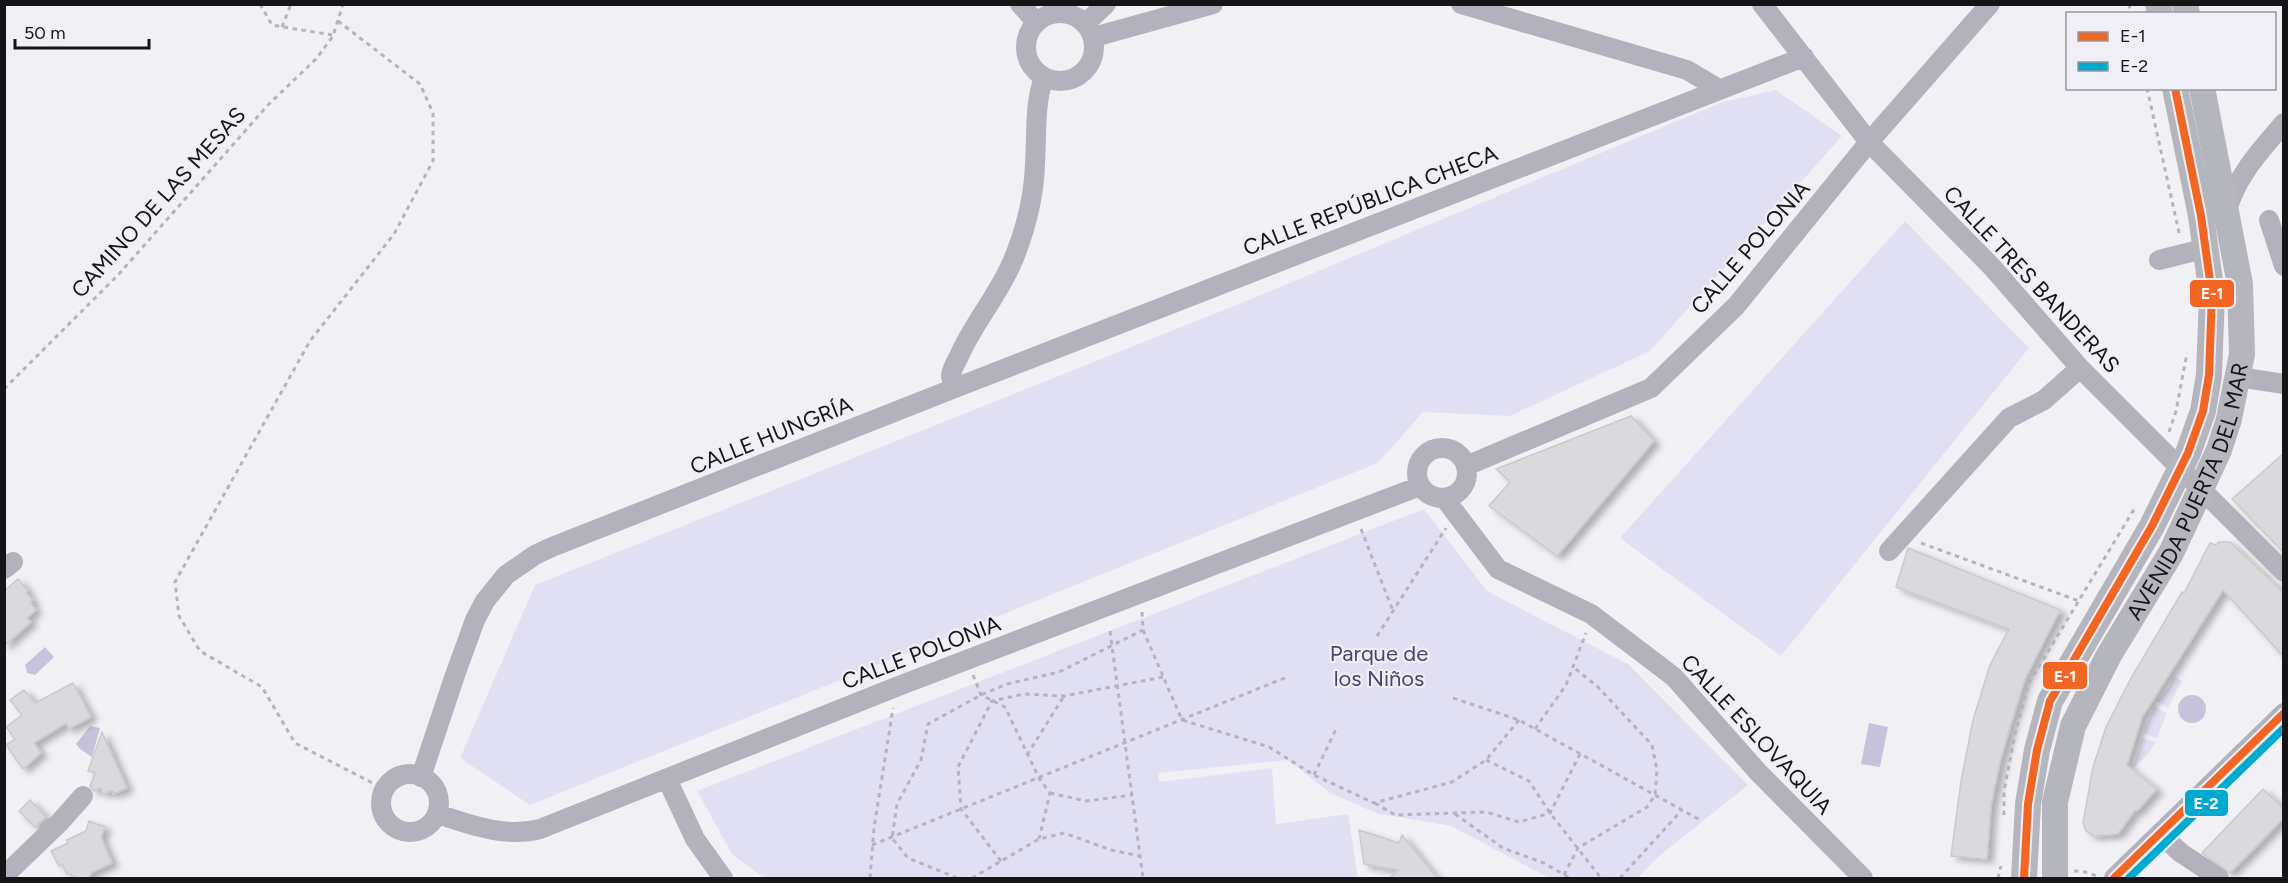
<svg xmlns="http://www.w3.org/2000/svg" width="2288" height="883" viewBox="0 0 2288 883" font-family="Figtree,sans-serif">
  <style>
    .green { fill: #e1e0f2 }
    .water { fill: #c5c3da }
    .building { fill: #dadadd; stroke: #cacacd; stroke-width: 1.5; filter: url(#shadow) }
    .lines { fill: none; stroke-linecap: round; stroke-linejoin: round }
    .path { stroke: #b5b4ba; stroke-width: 3; stroke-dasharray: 4.5 4.5; stroke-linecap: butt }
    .minor { stroke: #b3b1bb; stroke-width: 20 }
    .major { stroke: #b5b5be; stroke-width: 26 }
    .bus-1-casing { stroke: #f0eff7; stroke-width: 12 }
    .bus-2-casing { stroke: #f0eff7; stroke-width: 12 }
    .bus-1 { stroke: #f26522; stroke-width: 8 }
    .bus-2 { stroke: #00a9ce; stroke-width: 8 }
    .labels { text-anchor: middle; stroke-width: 4.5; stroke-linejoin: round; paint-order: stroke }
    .street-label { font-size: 22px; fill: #151517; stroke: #f0eff7 }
    .park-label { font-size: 22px; fill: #4a4370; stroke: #f0eff7 }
    .line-badge { stroke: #f0eff7; stroke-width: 2 }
    .badge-label { font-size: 16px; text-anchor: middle; font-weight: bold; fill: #fff }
  </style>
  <defs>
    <filter id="shadow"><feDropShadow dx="6" dy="4" stdDeviation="3" flood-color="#0004"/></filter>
  </defs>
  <rect width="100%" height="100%" fill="#f1f1f5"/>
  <path class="green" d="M1776,90L1842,136L1650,351L1510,416L1423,412L1378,463L530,805L460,758L535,585L1244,302L1723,102Z
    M1905,221L2029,348L1781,656L1620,538Z
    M1424,509L1487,591L1628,664L1748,785L1658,857L1638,878H1549L1451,826L1376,813L1330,793L1288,760L1158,773L1159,782L1272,768L1276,824L1348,814L1358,878H764L732,854L697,791Z
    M2174,676L2182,681L2168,708L2157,701L2169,687Z
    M2154,707L2167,713L2157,738L2143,733Z
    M2142,738L2156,742L2149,753L2133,768Z"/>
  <path class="water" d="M45,647L54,657L35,675L27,673L25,665Z
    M2178 709a14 14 0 1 1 28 0a14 14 0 1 1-28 0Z
    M1869,723L1888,727L1880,767L1861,764Z
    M90,726L100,728L92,757L80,749L76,744Z"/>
  <path class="building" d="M1631,416L1654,441L1557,556L1489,506L1510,482L1496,469Z
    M2283,454V552L2232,499Z
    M2219,542H2230L2283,592V656L2223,590L2142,717L2127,765L2157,789L2137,811L2135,810L2118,834L2094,836L2086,831L2083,823L2093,767L2106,727L2131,678L2182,592L2184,593L2210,543L2216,545Z
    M1908,548L2060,610L2025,679L2010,727L2000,762L1991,805L1987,859L1951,856L1961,781L1973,720L1990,665L2009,629L1896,587Z
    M18,579L28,591L26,593L33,600L30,602L36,610L27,618L31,622L4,646V591Z
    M73,683L91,717L69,729L66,723L34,743L41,753L23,769L6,745L15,739L6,727L22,715L10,700L24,690L35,703Z
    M102,732L127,788L113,794L112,790L103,794L101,788L94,791L90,786L95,773L88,771Z
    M2263,789L2283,808V819L2230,873L2202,853Z
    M30,800L46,817L35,827L19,811Z
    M89,821L105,827L101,837L112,863L91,873L89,879H81L67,874L62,864L59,866L51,851L68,843L67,840L86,831Z
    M1359,830L1399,843L1402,835L1438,879H1389L1398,870L1364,864Z"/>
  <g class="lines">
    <path class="path" d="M260,4L272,25L332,35
      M2129,4L2131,14
      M338,21L420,84L433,113V161L394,234L310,341L175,582L179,616L200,651L262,687L295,743L384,789
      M282,27L291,4
      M2147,88L2180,237
      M4,389L118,275L268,105L316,59L333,36L343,4
      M2169,432L2176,411L2187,353
      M1361,529L1393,611
      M1921,543L2079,601
      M1142,612L1143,630L1182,720L1269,747L1314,775L1374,803L1452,782L1486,760L1519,720
      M1110,631L1143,878
      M1377,636L1446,528
      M973,675L981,695L1005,707L1039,778L1050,793L1039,839
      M1453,698L1519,720L1702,821
      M1535,729L1566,685L1586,633
      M1027,755L1064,696
      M1486,760L1529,781L1550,813L1601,878
      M1314,775L1337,727
      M1050,793L1086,801L1132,795
      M1375,803L1395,815L1486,812L1519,822L1550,813L1580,754
      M1455,814L1503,848L1544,863L1570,878
      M2004,815V791L2015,734L2029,683L2136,506
      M872,845L1287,677
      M1001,861L961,809L958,767L992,701L1024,694L1064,696L1163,677
      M2074,871H2082L2097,876
      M1564,875L1578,848L1647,807L1655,795L1657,770L1652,745L1597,686L1573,667
      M870,878L874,828L893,708
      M957,878L908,858L892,838L897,804L921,760L928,724L981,695L1007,684L1059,672L1143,630
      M972,878L1039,839L1064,833L1111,850L1140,856
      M1620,878L1682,810
      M1998,878L2001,866"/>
    <path class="minor" d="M1020,4L1036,22
      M1461,4L1687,70L1719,89
      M1762,4L1869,142L1992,267L2080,368L2284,572
      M1026 47a34 34 0 1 1 68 0a34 34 0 1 1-68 0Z
      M1086,23L1106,4
      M1094,37L1213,4
      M2227,210C2237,175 2261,150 2284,123
      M2269,220L2284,266
      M2159,260L2207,248
      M2238,377L2284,384
      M955,388L1804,57
      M1417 473a25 25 0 1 1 50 0a25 25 0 1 1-50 0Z
      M1466,466L1651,388L1736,306L1869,142L1990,4
      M1445,499L1498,569L1591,614L1674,677L1757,771L1863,878
      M1889,551L2009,418L2044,400L2080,368
      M4,569L13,562
      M381 803a29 29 0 1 1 58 0a29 29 0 1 1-58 0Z
      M421,777L455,675L475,620L485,601L506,575L535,555L552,547L955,388C953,384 951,380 951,375C952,368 957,361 960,354C975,321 1000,293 1014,258C1026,228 1034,196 1035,164C1037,135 1034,105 1044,77
      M667,779L695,839L723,878
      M437,814C472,825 504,838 540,829L896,687L1420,486
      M2161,835L2181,853L2219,878
      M4,876L60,822L83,796
      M2114,878L2284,713"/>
    <g class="major">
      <path d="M2158,4L2160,14"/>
      <path d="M2185,4L2187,14"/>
      <path d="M2024,878L2028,804L2037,750L2050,701L2152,526L2188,453L2203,411L2209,375L2212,295L2201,216L2175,88"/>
      <path id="s1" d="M2055,878V802L2073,726L2109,655L2171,553L2219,450L2229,419L2242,354L2240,284L2202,88"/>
    </g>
    <defs>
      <path id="bus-1" d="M2024,878L2028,804L2037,750L2050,701L2152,526L2188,453L2203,411L2209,375L2212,295L2201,216L2175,88
        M2114,878L2284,713"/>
      <path id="bus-2" d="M2129,878L2284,728"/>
    </defs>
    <use href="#bus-1" class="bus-1-casing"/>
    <use href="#bus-2" class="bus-2-casing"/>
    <use href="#bus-1" class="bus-1"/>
    <use href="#bus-2" class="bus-2"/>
  </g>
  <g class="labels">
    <g class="street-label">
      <text transform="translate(1370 200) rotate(-21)" y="8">CALLE REPÚBLICA CHECA</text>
      <text transform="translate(158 202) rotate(-48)" y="8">CAMINO DE LAS MESAS</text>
      <text transform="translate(1750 247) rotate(-49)" y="8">CALLE POLONIA</text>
      <text transform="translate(2032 279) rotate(47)" y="8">CALLE TRES BANDERAS</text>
      <text transform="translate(771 435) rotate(-22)" y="8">CALLE HUNGRÍA</text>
      <text dy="8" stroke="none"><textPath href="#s1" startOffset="417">AVENIDA PUERTA DEL MAR</textPath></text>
      <text transform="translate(921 652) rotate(-21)" y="8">CALLE POLONIA</text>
      <text transform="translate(1757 734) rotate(47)" y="8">CALLE ESLOVAQUIA</text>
    </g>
    <g class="park-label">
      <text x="1379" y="661">Parque de<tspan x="1379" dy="25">los Niños</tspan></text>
    </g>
  </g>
  <g class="line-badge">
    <rect x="2189" y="279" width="46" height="29" rx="6" fill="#f26522"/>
    <rect x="2042" y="661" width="46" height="29" rx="6" fill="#f26522"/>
    <rect x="2184" y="789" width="45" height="28" rx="6" fill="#00a9ce"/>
  </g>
  <g class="badge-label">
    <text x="2212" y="299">E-1</text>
    <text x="2065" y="682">E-1</text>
    <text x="2206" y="809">E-2</text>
  </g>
  <rect width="2288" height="883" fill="none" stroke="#151517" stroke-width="12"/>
  <rect x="2066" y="12" width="210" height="78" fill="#f0eff7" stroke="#98989d" stroke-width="1.5"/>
  <rect x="2078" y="32" width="30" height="9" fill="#f26522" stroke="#98989d" stroke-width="1.5"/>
  <text x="2120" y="42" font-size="18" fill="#151517">E-1</text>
  <rect x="2078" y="62" width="30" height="9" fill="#00a9ce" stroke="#98989d" stroke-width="1.5"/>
  <text x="2120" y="72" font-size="18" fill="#151517">E-2</text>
  <path d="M15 39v9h134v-9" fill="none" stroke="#151517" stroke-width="3"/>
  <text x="24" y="39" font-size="18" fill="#151517" stroke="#f0eff7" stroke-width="4.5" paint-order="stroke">50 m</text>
</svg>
